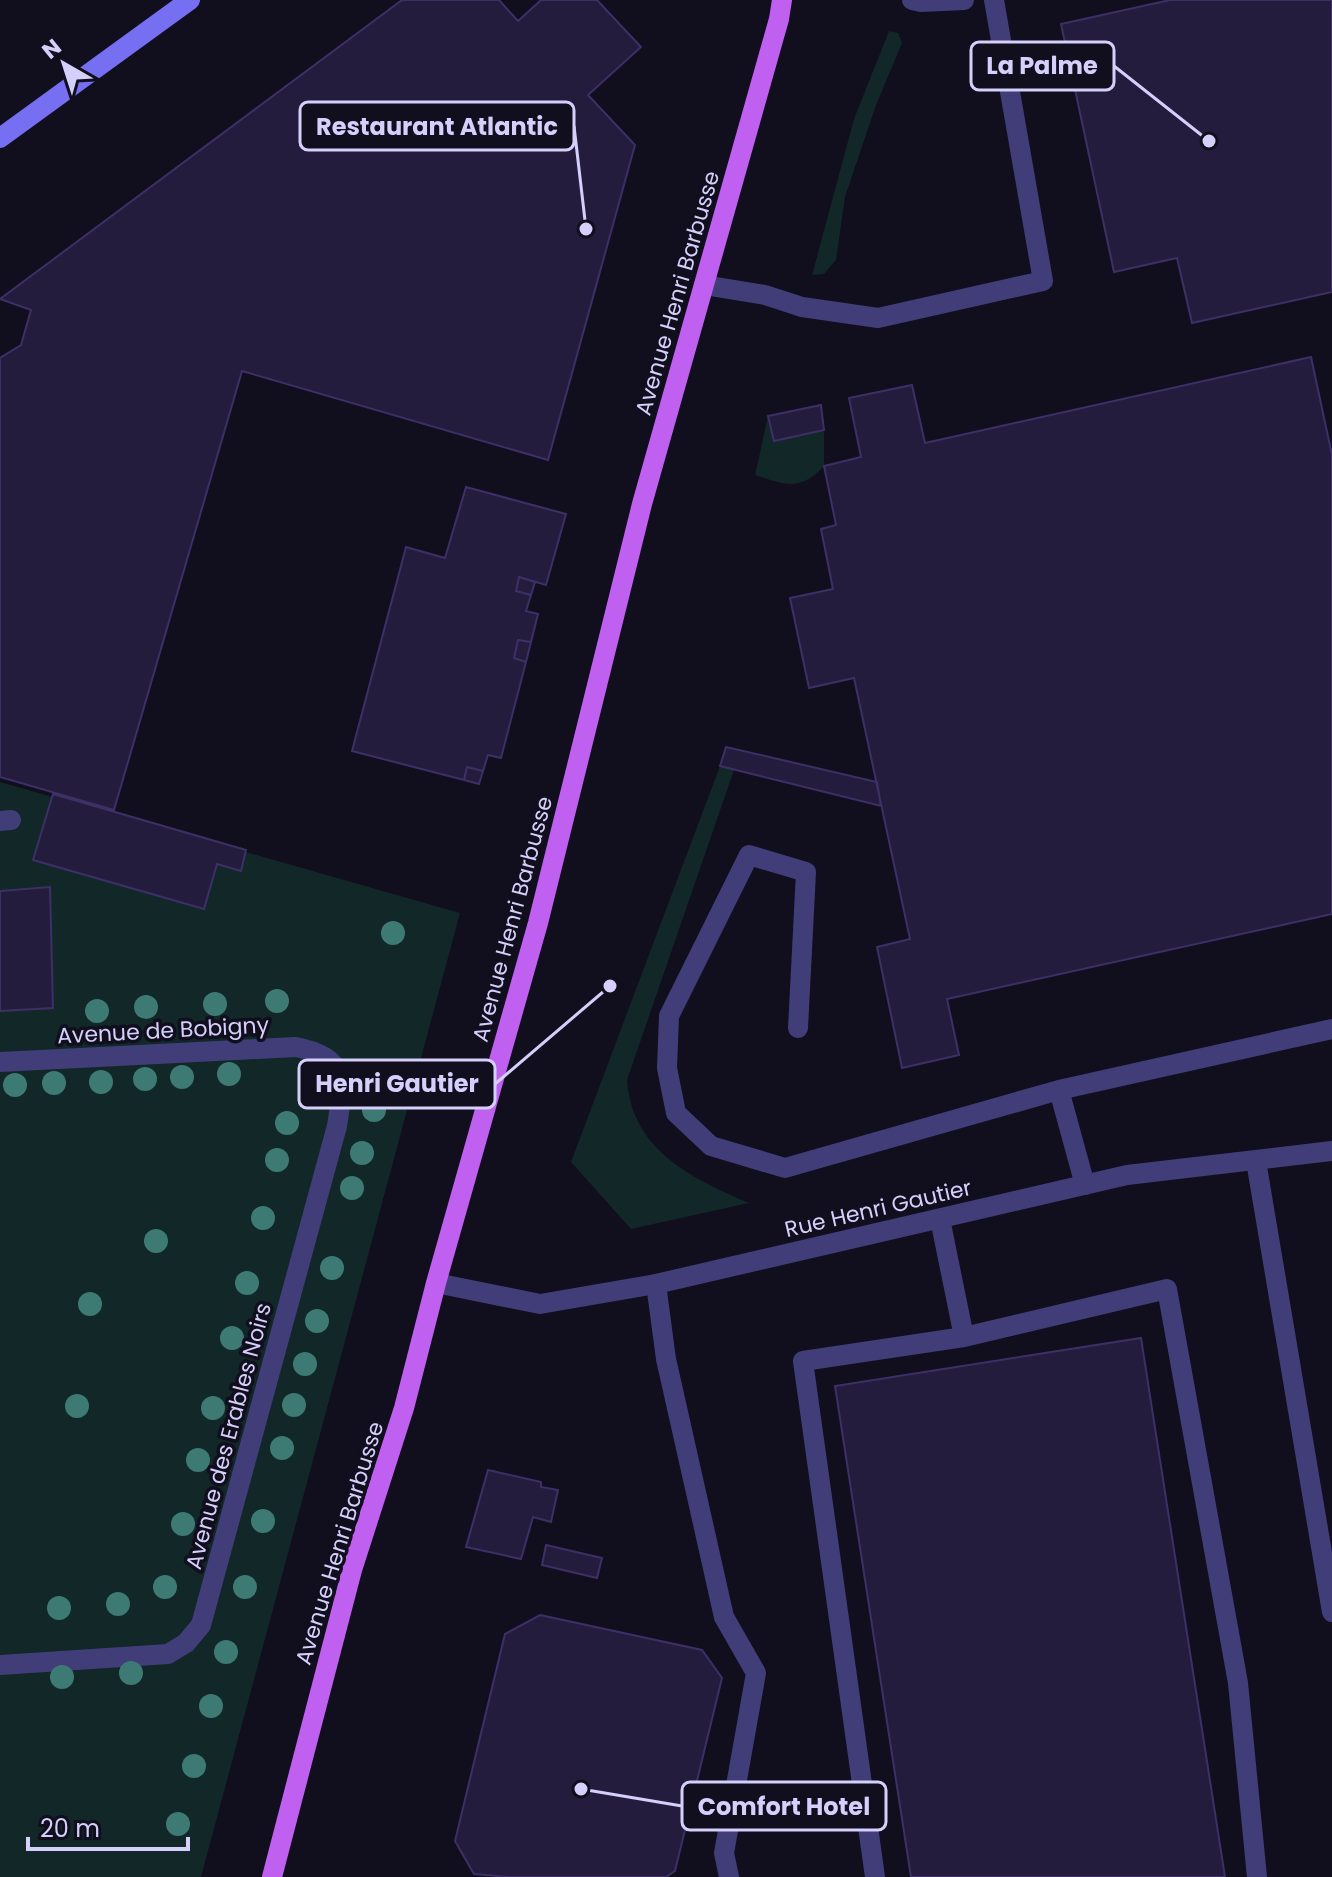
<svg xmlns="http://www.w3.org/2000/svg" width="1332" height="1877" viewBox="0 0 1332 1877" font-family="Poppins,sans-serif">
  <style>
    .green { fill: #122727 }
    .building { fill: #241c3d; stroke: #3c3067; stroke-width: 2 }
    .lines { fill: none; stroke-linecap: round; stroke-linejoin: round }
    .lane { stroke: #413d79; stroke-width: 20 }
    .street { stroke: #413d79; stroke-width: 20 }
    .secondary { stroke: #766ff2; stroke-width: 20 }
    .primary { stroke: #bf60f1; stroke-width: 20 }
    .tree { fill: #3e7a74 }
    .labels { text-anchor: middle; stroke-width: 7; stroke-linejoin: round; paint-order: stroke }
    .street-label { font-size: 22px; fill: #d5cffb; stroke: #110e1e }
    .leader { fill: none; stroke: #d5cffb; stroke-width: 3 }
    .callout-dot { fill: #d5cffb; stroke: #110e1e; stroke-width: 3 }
    .callout { fill: #110e1e; stroke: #d5cffb; stroke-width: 3 }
    .callout-label { font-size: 24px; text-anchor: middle; font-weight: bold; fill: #d5cffb }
  </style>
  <rect width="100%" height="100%" fill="#110e1e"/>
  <path class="green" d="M889,31L898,33L902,43L876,105L845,197L836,260L824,274L812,275L854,119Z
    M768,416L775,441L824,430V466C800,492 785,485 755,475Z
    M720,766L734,770L627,1080C632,1150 691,1178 749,1203L631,1229L571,1162Z
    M0,782L460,913L201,1877H0Z"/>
  <path class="building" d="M402,0H499L518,21L541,0H597L641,47L588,95L635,145L548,460L242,371L114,810L0,777V358L21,345L31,310L0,299Z
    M1170,0H1332V292L1192,323L1177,258L1114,272L1061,24Z
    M1311,357L1332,455V914L947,999L959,1055L902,1068L877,947L910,939L854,678L809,688L790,598L833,589L821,529L836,525L824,466L861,457L849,398L912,385L925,443Z
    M821,405L824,430L774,441L768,416Z
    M466,487L566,514L546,585L519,577L516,591L531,595L526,611L538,614L531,642L518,640L514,658L526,662L501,758L488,755L483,771L467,767L464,780L352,751L406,547L445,558Z
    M519,577L535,582L531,595L516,591Z
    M518,640L531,642L526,662L514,658Z
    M726,747L877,782L881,806L720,766Z
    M467,767L483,771L479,784L464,780Z
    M53,794L246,850L241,871L217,864L204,909L33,860Z
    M50,887L53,1008L0,1011V891Z
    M1141,1338L1225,1877H911L835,1386Z
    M488,1470L541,1482V1487L558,1490L551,1522L533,1517L521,1559L466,1547Z
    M546,1545L602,1558L597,1578L542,1565Z
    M540,1615L702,1650L722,1678L675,1871L666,1877H508L474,1874L455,1841L505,1634Z"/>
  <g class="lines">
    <path class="lane" d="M912,0L921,2L964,0
      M704,285L765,295L802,307L878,318L1043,281L994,0
      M0,821L11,820
      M798,1028L806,872L749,855L669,1016L667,1068L676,1113L711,1146L785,1168L1059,1090
      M0,1062L296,1047C348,1057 344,1082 337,1126L201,1625L186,1643L168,1654L0,1665
      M1256,1161L1332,1612
      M1085,1185L1059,1090L1332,1029
      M940,1219L964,1337L1167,1289L1238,1683L1257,1877
      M656,1284L666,1359L724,1617L756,1673L724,1853L729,1877
      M875,1877L803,1361L964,1337"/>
    <path class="street" d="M436,1283L540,1304L656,1284L1127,1175L1332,1151"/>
    <path class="secondary" d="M0,138L190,0"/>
    <path class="primary" d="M272,1877L352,1570L404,1408L436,1283L538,923L642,504L779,19L782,0"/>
  </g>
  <g class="tree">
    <circle cx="393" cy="933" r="12"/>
    <circle cx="277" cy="1001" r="12"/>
    <circle cx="215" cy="1004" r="12"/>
    <circle cx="146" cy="1007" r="12"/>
    <circle cx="97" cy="1011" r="12"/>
    <circle cx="229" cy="1074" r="12"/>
    <circle cx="182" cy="1077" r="12"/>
    <circle cx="145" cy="1079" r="12"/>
    <circle cx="101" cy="1082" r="12"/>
    <circle cx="54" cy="1083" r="12"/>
    <circle cx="15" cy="1085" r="12"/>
    <circle cx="374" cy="1110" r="12"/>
    <circle cx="287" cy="1123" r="12"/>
    <circle cx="362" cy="1153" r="12"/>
    <circle cx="277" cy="1160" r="12"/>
    <circle cx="352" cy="1188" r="12"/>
    <circle cx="263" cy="1218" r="12"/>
    <circle cx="156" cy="1241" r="12"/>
    <circle cx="332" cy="1268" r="12"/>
    <circle cx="247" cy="1283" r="12"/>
    <circle cx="90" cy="1304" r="12"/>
    <circle cx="317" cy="1321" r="12"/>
    <circle cx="232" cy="1338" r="12"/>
    <circle cx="305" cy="1364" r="12"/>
    <circle cx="294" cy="1405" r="12"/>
    <circle cx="77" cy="1406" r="12"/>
    <circle cx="213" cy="1408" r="12"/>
    <circle cx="282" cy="1448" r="12"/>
    <circle cx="198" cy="1460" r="12"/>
    <circle cx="263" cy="1521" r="12"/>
    <circle cx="183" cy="1524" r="12"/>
    <circle cx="165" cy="1587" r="12"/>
    <circle cx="245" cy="1587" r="12"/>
    <circle cx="118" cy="1604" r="12"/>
    <circle cx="59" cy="1608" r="12"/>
    <circle cx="226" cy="1652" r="12"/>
    <circle cx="131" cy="1673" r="12"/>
    <circle cx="62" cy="1677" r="12"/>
    <circle cx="211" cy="1706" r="12"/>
    <circle cx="194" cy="1766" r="12"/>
    <circle cx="178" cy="1824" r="12"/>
  </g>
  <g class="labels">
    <g class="street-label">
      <text transform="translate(677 293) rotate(-74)" y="8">Avenue Henri Barbusse</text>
      <text transform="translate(512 919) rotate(-75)" y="8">Avenue Henri Barbusse</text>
      <text transform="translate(163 1030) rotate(-3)" y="8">Avenue de Bobigny</text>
      <text transform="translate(878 1208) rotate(-13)" y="8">Rue Henri Gautier</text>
      <text transform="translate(228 1436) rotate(-75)" y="8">Avenue des Erables Noirs</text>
      <text transform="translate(339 1543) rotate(-73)" y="8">Avenue Henri Barbusse</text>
    </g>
  </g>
  <path class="leader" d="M1209 141L1114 66M586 229L574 126M610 986L495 1084M581 1789L682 1806"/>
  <g class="callout-dot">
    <circle cx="1209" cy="141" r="8"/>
    <circle cx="586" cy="229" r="8"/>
    <circle cx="610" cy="986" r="8"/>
    <circle cx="581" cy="1789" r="8"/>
  </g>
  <g class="callout">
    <rect x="971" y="42" width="143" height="48" rx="8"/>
    <rect x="300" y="102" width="274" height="48" rx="8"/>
    <rect x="299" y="1060" width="196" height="48" rx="8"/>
    <rect x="682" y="1782" width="204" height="48" rx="8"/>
  </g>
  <g class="callout-label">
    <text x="1042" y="74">La Palme</text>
    <text x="437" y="135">Restaurant Atlantic</text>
    <text x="397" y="1092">Henri Gautier</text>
    <text x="784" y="1815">Comfort Hotel</text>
  </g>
  <g transform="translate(64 64) rotate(321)" stroke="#110e1e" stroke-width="6" paint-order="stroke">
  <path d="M0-6L14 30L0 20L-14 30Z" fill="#d5cffb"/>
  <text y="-12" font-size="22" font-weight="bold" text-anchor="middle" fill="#d5cffb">N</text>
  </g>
  <path d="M28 1837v12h160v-12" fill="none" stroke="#d5cffb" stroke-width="4"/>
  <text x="40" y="1837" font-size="24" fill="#d5cffb" stroke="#110e1e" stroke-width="6" paint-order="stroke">20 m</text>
</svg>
